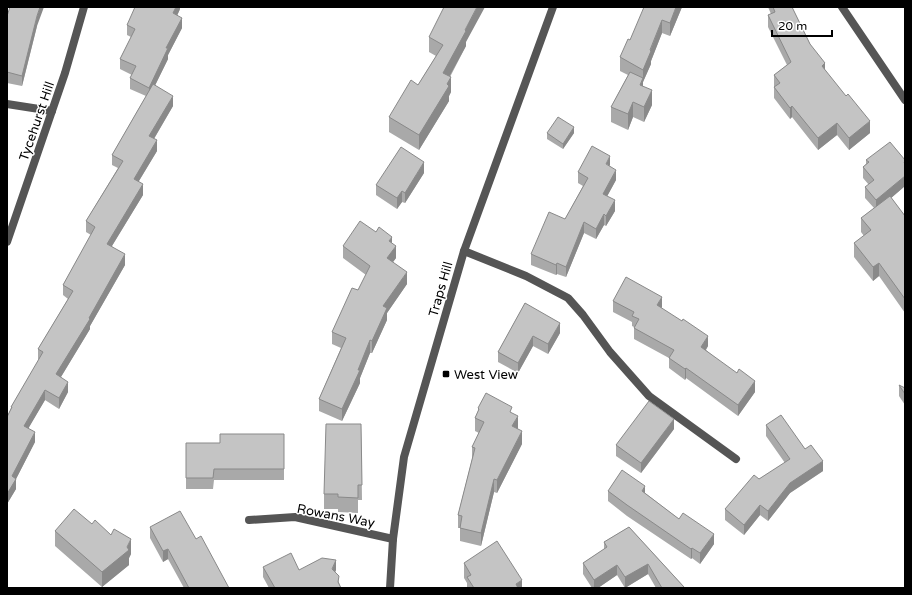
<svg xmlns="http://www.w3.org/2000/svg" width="912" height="595" viewBox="0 0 912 595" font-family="'Varela Round',sans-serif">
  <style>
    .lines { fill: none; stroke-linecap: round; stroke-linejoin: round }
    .service { stroke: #555; stroke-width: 8 }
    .minor { stroke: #555; stroke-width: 8 }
    .tertiary { stroke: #555; stroke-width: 8 }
    .wall { fill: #a9a9a9 }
    .shaded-wall { fill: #898989 }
    .building { fill: #c4c4c4; stroke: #898989 }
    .poi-dot { fill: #000; stroke: #fff; stroke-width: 1.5 }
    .labels { text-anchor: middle; stroke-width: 3; stroke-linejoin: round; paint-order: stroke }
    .street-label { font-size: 13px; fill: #000; stroke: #fff }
    .poi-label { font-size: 13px; fill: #000; stroke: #fff; text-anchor: start }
  </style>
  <rect width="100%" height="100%" fill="#fff"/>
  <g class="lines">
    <path class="service" d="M7,104L52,111"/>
    <path class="minor" d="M842,7L905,100
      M7,242L65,73L84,7
      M464,251L526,276L568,298L583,315L610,352L649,396L736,459
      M249,520L295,517L393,539"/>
    <path class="tertiary" d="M390,588L393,539L404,457L464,251L553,7"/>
  </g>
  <path class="wall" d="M180,7V9L177,16L182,28L168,55V59L155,85L173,106L154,139L157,151L139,181L143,195L112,246L125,265L90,326V329L61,377L68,392L59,409L45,400L28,428L35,442L16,479V489L7,504V417L11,408V407L39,360L38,359V349L68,299L63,295V285L91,235L86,232V221L118,168L112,165V155L146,96L130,89V78L132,75L120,69V59L131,37L127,35V25Z
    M682,7L670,36L662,33L651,61V64L643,82V86L652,105L644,122L633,117L628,130L611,122V107L628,75L620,71V57L630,40Z
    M768,7H793V10L810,44L825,70L870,133L849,150L837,135L818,150L792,117L790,119L774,98V75L787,65L768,27V15L771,14Z
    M7,16L37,26L22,86L7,83Z
    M429,37L466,42V46L450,77L451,92L449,96V101L419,150L389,132V117L418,85L436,56L429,52Z
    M547,133H574L563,149L547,139Z
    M866,160H905V186L891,198L905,216V313L879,276L873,281L854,257V243L864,236L861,232V218L874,208L865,198V187L869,185L863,178V167L866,164Z
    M610,166L616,180L607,196L615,211L606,226L604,225L596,239L584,233L566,277L557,274L556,275L531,265V254L565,219L583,186L578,183V172Z
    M424,173L405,203L402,202L397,209L376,195V185Z
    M392,244L396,258L393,262L407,284L387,313V320L372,353H370L360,378V383L342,421L319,411V399L341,348L332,344V332L358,290L366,275L343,258V246Z
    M613,301L662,307L661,308L708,346L706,350L755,392L738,416L686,378L685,380L669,368V358L634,339V327L632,326V322L613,312Z
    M525,303L560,333L548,354L533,346L518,373L498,362V352Z
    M899,385L905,388V405L899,396Z
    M478,408L512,413L518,429L522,444L497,493L494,492L481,546L460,541V528H458V515L472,459V447L479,433L475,431V418L478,411Z
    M361,424L362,500H358V513L338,512V509H324V494Z
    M766,425L805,449L823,471L790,493L768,521L760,515L744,535L725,520V509L759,479L785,463L766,436Z
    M674,429L641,473L616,456V445Z
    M284,434V480H214L213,489H186V443H220Z
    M608,491L645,493L679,519L714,544L700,564L692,558L691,559L627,516L608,501Z
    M92,524L111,535L131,554L129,558V565L102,587L55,546V531Z
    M150,527L196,539L229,588H184L168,559L163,562L150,538Z
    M629,527L685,588H656L648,574L625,588L617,575L598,588H592L583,574V563L604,549V542Z
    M464,563L522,588H467V583L464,578Z
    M263,567L299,570H336L335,572L341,588H269L263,577Z"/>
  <path class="shaded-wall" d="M40,7H44L37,26L22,86V76L37,16Z
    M176,7H180V9L173,24V13Z
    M477,7H485L466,42V46L443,88V73L465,30Z
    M676,7H682L670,36V23Z
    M182,18V28L168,55V59L149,98V88L166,48Z
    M662,20V33L651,61V64L643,82V93L640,85L643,79V70Z
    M825,63V75L822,66Z
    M451,77V92L449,96V101L419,150V135Z
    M652,90V105L644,122V107Z
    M173,96V106L149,147V136Z
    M633,102V117L628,130V114Z
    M792,106V117L790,119V108Z
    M870,121V133L849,150V138Z
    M837,123V135L818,150V138Z
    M574,127V133L563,149V144Z
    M157,140V151L134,189V179Z
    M610,156V166L606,164Z
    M424,162V173L405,203V193Z
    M616,170V180L603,204V194Z
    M905,176V186L876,211V200Z
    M143,184V195L107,254V244Z
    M402,191V202L397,209V198Z
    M615,200V211L606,226V216Z
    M604,214V225L596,239V229Z
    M584,222V233L566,277V267Z
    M392,237V249L389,241Z
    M396,246V258L387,270V258Z
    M125,254V265L90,326V329L56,385V374Z
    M557,263V274L556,275V265Z
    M879,263V276L873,281V267Z
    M407,272V284L387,313V320L372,353V341L383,306Z
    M662,297V307L657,316V305Z
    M560,323V333L548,354V344Z
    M533,336V346L518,373V363Z
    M708,336V346L701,357V347Z
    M370,340V353L360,378V383L342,421V409Z
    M686,368V378L685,380V369Z
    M755,381V392L738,416V405Z
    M68,382V392L59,409V398Z
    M45,390V400L24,436V426Z
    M518,416V429L512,426Z
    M674,419V429L641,473V463Z
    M522,431V444L497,493V480Z
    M35,432V442L16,479V489L7,504V494L12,476Z
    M823,461V471L790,493L768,521V511L790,483Z
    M494,479V492L481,546V533Z
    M645,486V497L642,491Z
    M760,505V515L744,535V525Z
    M714,534V544L700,564V553Z
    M131,539V554L129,558V565L102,587V572L127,547Z
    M692,548V558L691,559V549Z
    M168,549V559L163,562V551Z
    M336,560V570L332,580V569Z
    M648,564V574L625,588V577Z
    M617,565V575L598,588H594V580Z
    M522,580V588H516V584Z"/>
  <path class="building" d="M10,7H40L37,16L22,76L7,72V16Z
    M135,7H176L173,13L182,18L166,48H168L149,88L130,78L136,66L120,59L135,29L127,25Z
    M444,7H477L465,30L466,31L443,73L451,77L447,84L449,86L419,135L389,117L411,80L418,85L443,45L429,37Z
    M644,7H676L670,23L662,20L650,50L651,51L643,70L620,57L628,39L630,40Z
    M773,7H792L810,44L825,63L822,66L846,96L848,94L870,121L849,138L837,123L818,138L792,106L790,108L774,87L780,83L774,75L791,62L768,15L775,12Z
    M630,72L643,78L640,85L652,90L644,107L633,102L628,114L611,107Z
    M153,84L173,96L149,136L157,140L134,179L143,184L107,244L125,254L89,318L90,319L56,374L68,382L59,398L45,390L24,426L35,432L12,476L16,479L7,494V417L12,407H11L43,352L38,349L73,291L63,285L95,227L86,221L123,161L112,155Z
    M558,117L574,127L563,144L547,133Z
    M890,142L905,160V161L904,163L905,164V176L876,200L865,187L874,180L863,167L869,162L866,160Z
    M592,146L610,156L606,164L616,170L603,194L615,200L606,216L604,214L596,229L584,222L566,267L557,263L556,265L531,254L549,212L565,219L588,178L578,172Z
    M401,147L424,162L405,193L402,191L397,198L376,185Z
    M890,196L905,216V299L879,263L873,267L854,243L871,230L861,218Z
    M360,221L376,232L379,227L392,237L389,241L396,246L387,258L407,272L383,306L387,308L372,341L370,340L358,370H360L342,409L319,399L346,338L332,332L352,288L358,290L370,266L343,246Z
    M626,277L662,297L657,305L682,321L683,319L708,336L701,347L737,373L739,369L755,381L738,405L686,368L685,369L669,358L674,350L634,328L639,319L632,316L634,312L613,301Z
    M525,303L560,323L548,344L533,336L518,363L498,352Z
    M899,385L905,388V394Z
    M486,393L512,407L510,412L518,416L512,426L522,431L497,480L494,479L481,533L460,528L462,516L458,515L475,448L472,447L484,422L475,418L479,409L478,408Z
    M649,401L674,419L641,463L616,445Z
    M781,415L805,449L811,445L823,461L790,483L768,511L760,505L744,525L725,509L754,475L759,479L790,459L766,425Z
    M326,424H361L362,485H358V498L338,497V494H324Z
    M220,434H284V469H214L213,478H186V443H220Z
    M622,470L645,486L642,491L679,519L683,513L714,534L700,553L692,548L691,549L627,505L608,491Z
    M74,509L92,524L95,520L111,535L114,529L131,539L127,547L129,550L102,572L55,531Z
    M180,511L196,539L201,536L229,588H189L168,549L163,551L150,527Z
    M629,527L684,587L685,588H662L648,564L625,577L617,565L594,580L583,563L607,547L604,542Z
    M497,541L522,580L516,584L518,588H474L467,577L471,575L464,563Z
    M291,553L299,570L322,558L336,560L332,569L339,576L338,582L341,588H275L263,567Z"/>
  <rect class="poi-dot" x="442" y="370" width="8" height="8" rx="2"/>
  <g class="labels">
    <g class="street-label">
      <text transform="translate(36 121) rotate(-71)" y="5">Tycehurst Hill</text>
      <text transform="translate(440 289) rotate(-74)" y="5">Traps Hill</text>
      <text transform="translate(336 515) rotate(11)" y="5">Rowans Way</text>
    </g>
    <g class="poi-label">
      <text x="454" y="379">West View</text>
    </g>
  </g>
  <rect width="912" height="595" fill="none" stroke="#000000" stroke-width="16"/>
  <path d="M772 30v6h60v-6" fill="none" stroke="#000000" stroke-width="2"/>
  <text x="778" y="30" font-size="12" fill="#000000" stroke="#ffffff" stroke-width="3" paint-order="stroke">20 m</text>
</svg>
